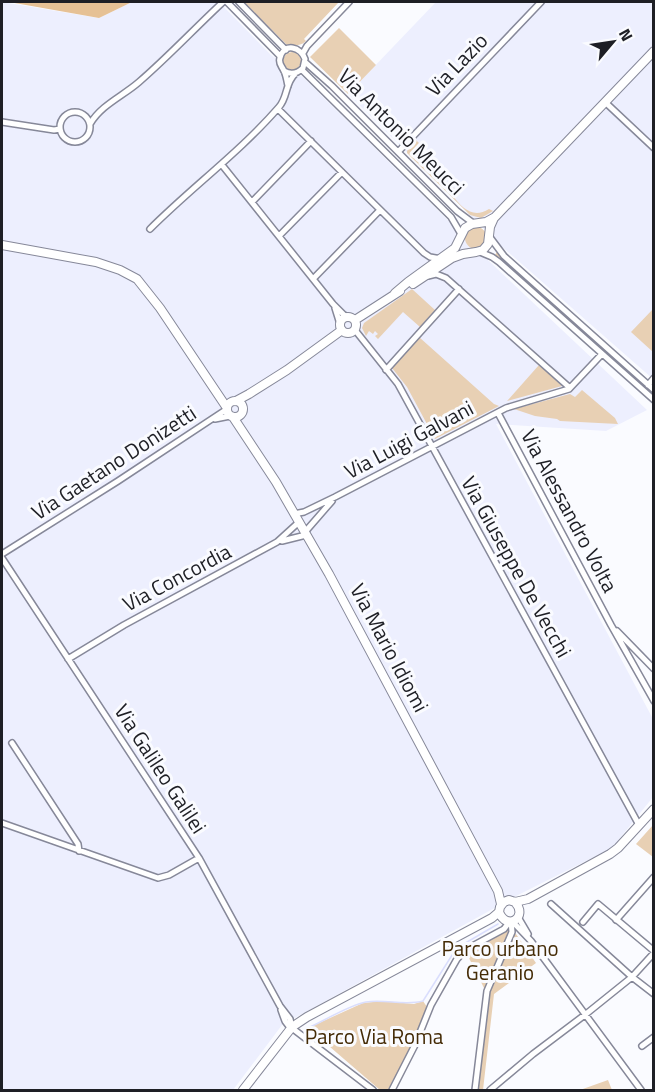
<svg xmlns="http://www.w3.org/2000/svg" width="655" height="1092" viewBox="0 0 655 1092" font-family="'Titillium Web',sans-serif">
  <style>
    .built { fill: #edeffe }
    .green { fill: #e8d0b4 }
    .forest { fill: #e6c195 }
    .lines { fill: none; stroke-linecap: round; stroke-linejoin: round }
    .stream { stroke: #dadefd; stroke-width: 1.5 }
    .street-casing { stroke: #868899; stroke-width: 8 }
    .secondary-casing { stroke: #868899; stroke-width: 10 }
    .street { stroke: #fff; stroke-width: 5 }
    .secondary { stroke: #fff; stroke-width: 8 }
    .labels { text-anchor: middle; stroke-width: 6; stroke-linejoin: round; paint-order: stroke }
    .street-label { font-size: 21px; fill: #1e1f25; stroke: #fafbff }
    .park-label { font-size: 21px; fill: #442b06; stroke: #fafbff }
  </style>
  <rect width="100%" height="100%" fill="#fafbff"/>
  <path class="built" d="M2,2L99,18L132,2H219L271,55L304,78L491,263L647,410L606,431L496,424L653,719V797L612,848L518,895L282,1025L233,1090H2Z
    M436,2H653V379L499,244L348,94Z"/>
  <path class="green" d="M244,2H339L304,39L306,41C301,46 294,46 287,45Z
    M339,28L376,65L348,94L310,57Z
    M283 61a9 9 0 1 1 18 0a9 9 0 1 1-18 0Z
    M416,140L419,143L412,151L413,158L455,189L453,196C462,208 473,219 489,209L493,211L481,218L470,215L407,153V151Z
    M465 238a11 11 0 1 1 22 0a11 11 0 1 1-22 0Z
    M497,252L503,259L591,339L502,260L495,255Z
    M412,289L435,310L420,327L403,312L378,339L375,336L378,334L375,331L373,334L369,331L366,336L362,328L364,323Z
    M653,309V352L631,332Z
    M419,337L494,404L499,406L435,439L407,387L392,368Z
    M539,365L562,386L507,401Z
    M582,390L615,418L618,424L560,421L557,419L535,416L514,409L570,394L575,397Z
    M653,825V857L636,844Z
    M508,930L516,934L536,963L494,994L483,1090H475L486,992L467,954Z
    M383,1001L414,1004L423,1001L427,1007L413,1043L388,1090H380L308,1028L363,1003Z
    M608,1080L612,1090H580Z"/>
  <path class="forest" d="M9,2H132L99,18Z"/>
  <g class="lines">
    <path class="stream" d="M308,1028C324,1021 349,1005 366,1002C385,999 405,1006 423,1001L454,952L462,945L498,924"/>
    <defs>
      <path id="street" d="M227,2L280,56
        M239,2L286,50
        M303,53L307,46L349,2
        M305,62L332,86L457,211L473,223
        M302,70L451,217L461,234
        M284,71C291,75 297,74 303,68L305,59C301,47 284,42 280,58C278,64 282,66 284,71C286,75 287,81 288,86
        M605,102L654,148
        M278,109L424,253L430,257L441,259
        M60 127a15 15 0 1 1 30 0a15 15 0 1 1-30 0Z
        M2,122L54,130L60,129
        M90,124C101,105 123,96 139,82C168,57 195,28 223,2
        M398,152L541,2
        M222,165L333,304L344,315L349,317
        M252,202L311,141
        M150,229C192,187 240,152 279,107C288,97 285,83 295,74
        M279,236L342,172
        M489,236L504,256L654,390
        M480,252L492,257L499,262L654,400
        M428,276L436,274L446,278L570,388
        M313,279L380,210
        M335,308L340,324
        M355,330L398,384L639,825
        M386,370L459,289
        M648,385L654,378
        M498,413L611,625L654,701
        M215,419L230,416
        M294,514L304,512L335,497L506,408L569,389L602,354
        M305,532L332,501
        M282,541L306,535
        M2,554L118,481L227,409
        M2,558L199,858L280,1006L290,1019L292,1027
        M617,631L654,669
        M68,659L124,625L277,542L299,522
        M12,743L78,844L79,851
        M2,823L158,878L169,875L199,858
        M551,904L632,977L654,994
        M518,917L528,934
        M616,920L654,877
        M512,921L531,941L641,1090
        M583,922L598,904L654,951
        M281,1010L285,1021L288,1025L373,1090
        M642,1046L654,1037
        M392,1090L415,1045L431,1005L457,959L465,950L504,929L510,921
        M475,1090L487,991L512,932L511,921
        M490,1090L533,1054L586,1014L632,977L654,953"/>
      <path id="secondary" d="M2,245L96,262L120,270L137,279L160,308L227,408
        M413,284L452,258L463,254L476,252L483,250L488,244L490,227L494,218
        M395,293L408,282L455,248L465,228L472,224L486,222L495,217L654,51
        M340 325a8 8 0 1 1 16 0a8 8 0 1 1-16 0Z
        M355,320L400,291
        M227 409a8 8 0 1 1 16 0a8 8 0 1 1-16 0Z
        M236,401L249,394L287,370L342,330
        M233,417L276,482L329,574L498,891L501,904
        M499,912C506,931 529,918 515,902
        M243,1090L292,1027L307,1017L492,918L499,912L500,907L504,902L509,900L515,902L528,899L610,854L618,848L654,809"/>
    </defs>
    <use href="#street" class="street-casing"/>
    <use href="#secondary" class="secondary-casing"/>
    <use href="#street" class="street"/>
    <use href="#secondary" class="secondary"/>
  </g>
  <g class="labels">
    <g class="street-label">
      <text transform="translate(457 65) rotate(-46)" y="7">Via Lazio</text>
      <text transform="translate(401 132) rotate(45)" y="7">Via Antonio Meucci</text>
      <text transform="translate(409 440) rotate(-28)" y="7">Via Luigi Galvani</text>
      <text transform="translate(114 463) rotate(-33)" y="7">Via Gaetano Donizetti</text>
      <text transform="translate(569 511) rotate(62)" y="7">Via Alessandro Volta</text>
      <text transform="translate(516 567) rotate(61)" y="7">Via Giuseppe De Vecchi</text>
      <text transform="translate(177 578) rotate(-28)" y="7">Via Concordia</text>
      <text transform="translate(389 648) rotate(62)" y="7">Via Mario Idiomi</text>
      <text transform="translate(160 769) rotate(57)" y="7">Via Galileo Galilei</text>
    </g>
    <g class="park-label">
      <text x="500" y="956">Parco urbano<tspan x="500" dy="24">Geranio</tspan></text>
      <text x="374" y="1044">Parco Via Roma</text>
    </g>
  </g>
  <rect width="655" height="1092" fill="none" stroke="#1e1f25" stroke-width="6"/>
  <g transform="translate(613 42) rotate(61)" stroke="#fafbff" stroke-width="4.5" paint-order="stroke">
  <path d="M0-4.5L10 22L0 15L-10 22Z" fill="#1e1f25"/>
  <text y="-9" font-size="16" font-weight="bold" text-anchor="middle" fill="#1e1f25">N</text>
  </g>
</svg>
